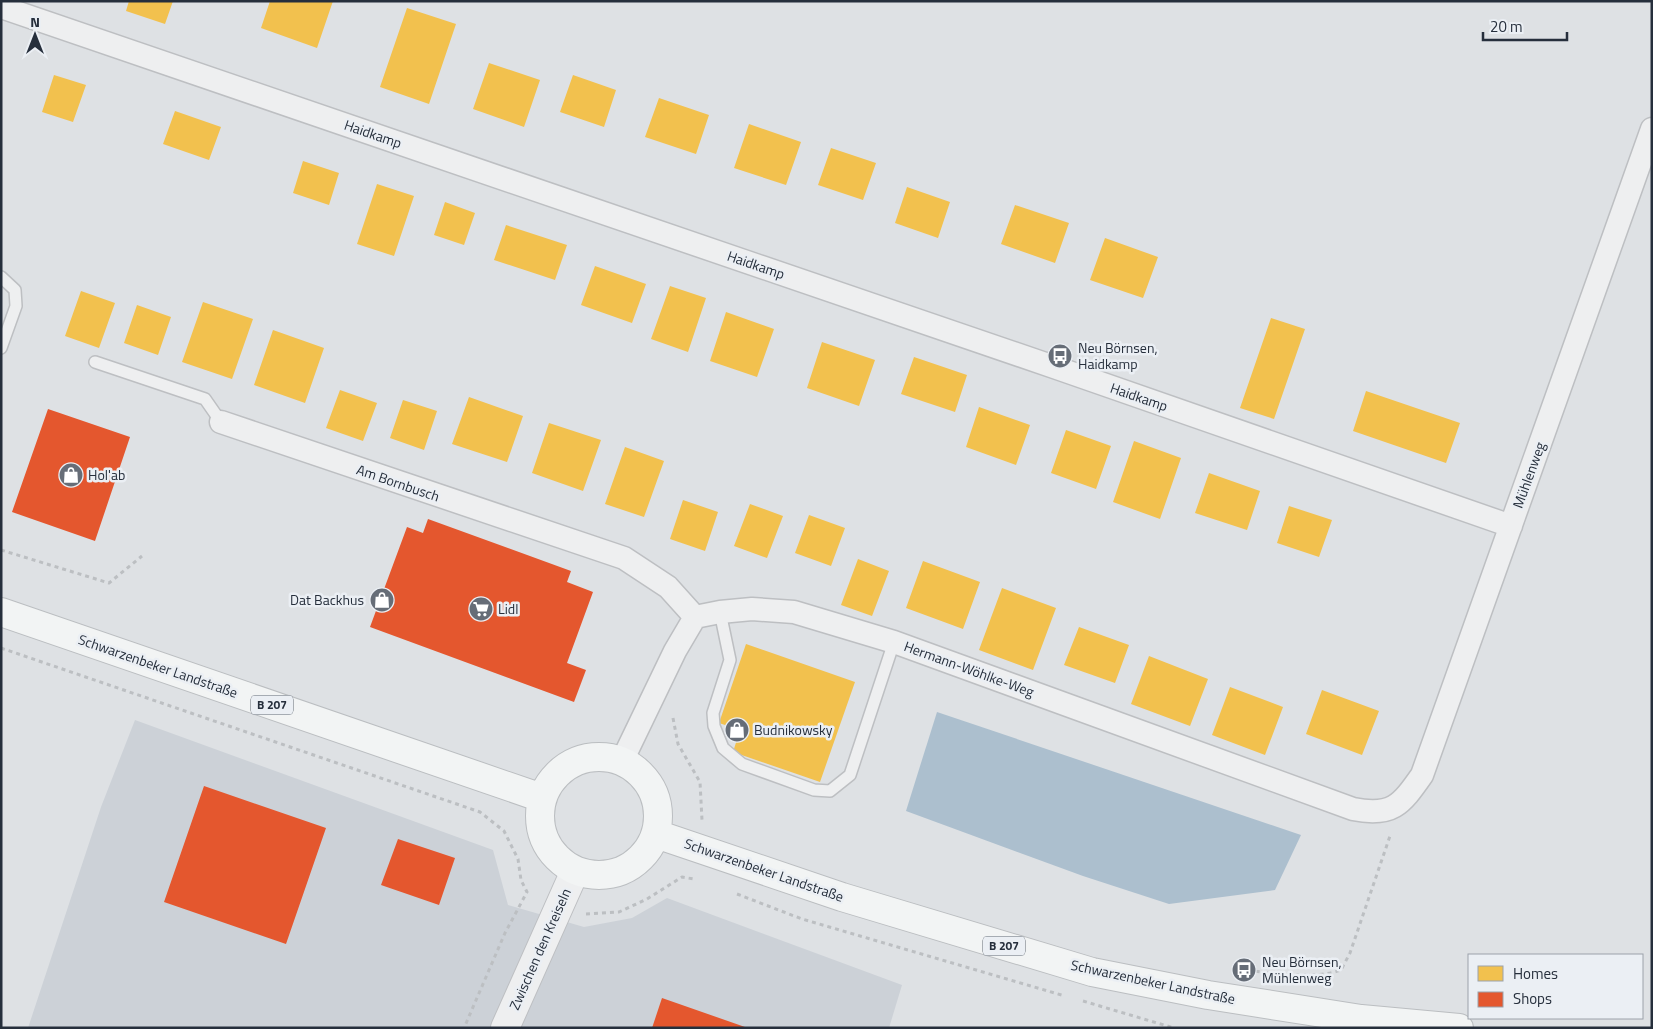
<svg xmlns="http://www.w3.org/2000/svg" width="1653" height="1029" viewBox="0 0 1653 1029" font-family="'Titillium Web',sans-serif">
  <style>
    .built { fill: #ccd1d7 }
    .water { fill: #acbfce }
    .homes { fill: #f2c14e }
    .shops { fill: #e4572e }
    .lines { fill: none; stroke-linecap: round; stroke-linejoin: round }
    .service-casing { stroke: #bdbfc2; stroke-width: 14 }
    .minor-casing { stroke: #bdbfc2; stroke-width: 25 }
    .tertiary-casing { stroke: #bdbfc2; stroke-width: 30 }
    .primary-casing { stroke: #bbbec1; stroke-width: 30 }
    .path { stroke: #bcbfc2; stroke-width: 3; stroke-dasharray: 4 4; stroke-linecap: butt }
    .service { stroke: #eeeff0; stroke-width: 11 }
    .minor { stroke: #eeeff0; stroke-width: 22 }
    .tertiary { stroke: #eeeff0; stroke-width: 28 }
    .primary { stroke: #f2f4f4; stroke-width: 28 }
    .labels { text-anchor: middle; stroke-width: 5; stroke-linejoin: round; paint-order: stroke }
    .shield { fill: #ebeff4; stroke: #616973; stroke-width: 1 }
    .shield-label { font-size: 12px; font-weight: bold; fill: #262f3c }
    .street-label { font-size: 14px; fill: #262f3c; stroke: #ebeff4 }
    .poi-label { font-size: 14px; fill: #262f3c; stroke: #ebeff4; text-anchor: start }
  </style>
  <rect width="100%" height="100%" fill="#dee1e4"/>
  <path class="built" d="M135,720L493,850L508,905L584,927L632,918L667,898L902,985L889,1028H28L101,807Z"/>
  <path class="water" d="M937,712L1301,835L1275,890L1169,904L1083,876L906,811Z"/>
  <path class="homes" d="M129,1H173L165,24L126,11Z
    M270,1H333L317,48L261,28Z
    M407,8L456,24L429,104L380,87Z
    M489,63L540,80L524,127L473,109Z
    M54,75L86,85L73,122L42,112Z
    M573,75L616,90L604,127L560,112Z
    M659,98L709,115L696,154L645,137Z
    M175,111L221,127L209,160L163,144Z
    M749,124L801,142L786,185L734,168Z
    M831,148L876,163L863,200L818,185Z
    M303,161L339,173L329,205L293,193Z
    M377,184L414,196L394,256L357,244Z
    M907,187L950,202L938,238L895,223Z
    M445,202L475,213L464,245L434,235Z
    M1015,205L1069,223L1055,263L1001,244Z
    M506,225L567,245L555,280L494,260Z
    M1105,238L1158,257L1143,298L1090,280Z
    M595,266L646,284L632,323L581,305Z
    M670,286L706,298L688,352L651,339Z
    M81,291L115,303L99,348L65,336Z
    M203,302L253,319L232,379L182,362Z
    M137,305L171,317L158,355L124,343Z
    M726,312L774,329L757,377L710,361Z
    M1271,318L1305,329L1274,419L1240,408Z
    M273,330L324,348L305,403L254,385Z
    M822,342L875,360L859,406L807,388Z
    M914,357L967,375L955,412L901,394Z
    M340,390L377,403L363,441L326,428Z
    M1366,391L1460,423L1446,463L1353,431Z
    M469,397L523,416L507,462L452,444Z
    M403,400L437,411L424,450L390,438Z
    M979,407L1030,425L1016,465L966,447Z
    M549,423L601,440L583,491L532,473Z
    M1066,430L1111,446L1096,489L1051,473Z
    M1134,441L1181,458L1160,519L1113,502Z
    M625,447L664,461L644,517L605,504Z
    M1209,473L1260,491L1247,530L1195,513Z
    M683,500L718,512L705,551L670,539Z
    M750,504L783,516L767,558L734,546Z
    M1289,506L1332,520L1319,557L1277,543Z
    M809,515L845,528L831,566L795,553Z
    M858,559L889,571L872,616L841,605Z
    M923,561L980,582L963,629L906,608Z
    M1002,588L1056,608L1033,670L979,650Z
    M1079,627L1129,645L1115,683L1064,665Z
    M746,644L855,682L820,782L733,752L740,730L719,723Z
    M1149,656L1208,679L1190,726L1131,704Z
    M1230,687L1283,707L1265,755L1212,735Z
    M1322,690L1379,711L1362,755L1306,734Z"/>
  <path class="shops" d="M48,409L130,437L95,541L12,512Z
    M428,519L571,571L567,582L593,592L567,663L586,670L574,702L370,627L407,527L423,533Z
    M204,786L326,828L286,944L164,902Z
    M398,839L455,858L439,905L381,885Z
    M662,998L745,1027V1028H652Z"/>
  <g class="lines">
    <defs>
      <path id="service" d="M1,277L15,290L16,306L1,348
        M95,362L205,399L221,422
        M720,612L730,660L713,713L714,726L723,748L742,764L814,790L830,791L850,775L894,642"/>
      <path id="minor" d="M1,7L1057,368L1511,526
        M221,422L624,558L668,587L695,617
        M622,761L675,651L695,617L720,612L752,609L794,612L894,642L1353,809C1392,817 1401,805 1422,775L1652,129"/>
      <path id="tertiary" d="M505,1028L575,871"/>
      <path id="primary" d="M1,612L542,798
        M540 816a59 59 0 1 1 118 0a59 59 0 1 1-118 0Z
        M656,834L842,897L1092,972L1208,995L1361,1019L1459,1028"/>
    </defs>
    <use href="#service" class="service-casing"/>
    <use href="#minor" class="minor-casing"/>
    <use href="#tertiary" class="tertiary-casing"/>
    <use href="#primary" class="primary-casing"/>
    <path class="path" d="M1,550L109,583L142,556
      M1,648L480,812L504,831L518,859L521,880L527,892L505,933L464,1028
      M673,718L678,744L700,782L702,820
      M737,894L802,919L1065,996
      M586,914L619,912L647,899L682,877L694,879
      M1232,968C1263,972 1311,981 1341,970L1350,953L1390,836
      M1083,1001L1174,1028"/>
    <use href="#service" class="service"/>
    <use href="#minor" class="minor"/>
    <use href="#tertiary" class="tertiary"/>
    <use href="#primary" class="primary"/>
  </g>
  <defs>
    <symbol id="bus-disc" viewBox="-11 -11 22 22"><circle r="9.5" fill="#666d77" stroke="#ebeff4"/><path d="M-5-6H5V4H4V6H2V4H-2V6H-4V4H-5ZM-3.5-4V0h7V-4ZM-3.5 1.2v1.5H-2V1.2ZM2 1.2v1.5H3.5V1.2Z" fill="#fff"/></symbol>
    <symbol id="shop-disc" viewBox="-11 -11 22 22"><circle r="9.5" fill="#666d77" stroke="#ebeff4"/><path d="M-5-2.5h2.3a2.7 3.5 0 0 1 5.4 0H5L5.5 6h-11ZM-1.5-2.5h3a1.5 2.3 0 0 0-3 0Z" fill="#fff"/></symbol>
    <symbol id="supermarket-disc" viewBox="-11 -11 22 22"><circle r="9.5" fill="#666d77" stroke="#ebeff4"/><path d="M-6-5.5h2.5l.6 2H6L4.5 2H-2.5L-4.4-4H-6ZM-1.5 3.2a1.3 1.3 0 1 0 .1 0ZM3 3.2a1.3 1.3 0 1 0 .1 0Z" fill="#fff"/></symbol>
  </defs>
  <g fill-rule="evenodd">
    <use href="#bus-disc" x="1046" y="342" width="28" height="28"/>
    <use href="#shop-disc" x="57" y="461" width="28" height="28"/>
    <use href="#shop-disc" x="368" y="586" width="28" height="28"/>
    <use href="#supermarket-disc" x="467" y="595" width="28" height="28"/>
    <use href="#shop-disc" x="723" y="716" width="28" height="28"/>
    <use href="#bus-disc" x="1230" y="956" width="28" height="28"/>
  </g>
  <g class="labels">
    <g class="shield">
      <rect x="251" y="695.5" width="42" height="19" rx="4"/>
      <rect x="983" y="936.5" width="42" height="19" rx="4"/>
    </g>
    <g class="shield-label">
      <text x="272" y="709">B 207</text>
      <text x="1004" y="950">B 207</text>
    </g>
    <g class="street-label">
      <text transform="translate(373 134) rotate(19)" y="5">Haidkamp</text>
      <text transform="translate(756 265) rotate(19)" y="5">Haidkamp</text>
      <text transform="translate(1139 397) rotate(19)" y="5">Haidkamp</text>
      <text transform="translate(1529 475) rotate(-70)" y="5">Mühlenweg</text>
      <text transform="translate(398 483) rotate(19)" y="5">Am Bornbusch</text>
      <text transform="translate(158 666) rotate(19)" y="5">Schwarzenbeker Landstraße</text>
      <text transform="translate(969 669) rotate(20)" y="5">Hermann-Wöhlke-Weg</text>
      <text transform="translate(764 870) rotate(19)" y="5">Schwarzenbeker Landstraße</text>
      <text transform="translate(540 949) rotate(-66)" y="5">Zwischen den Kreiseln</text>
      <text transform="translate(1153 982) rotate(12)" y="5">Schwarzenbeker Landstraße</text>
    </g>
    <g class="poi-label">
      <text x="1078" y="353">Neu Börnsen,<tspan x="1078" dy="16">Haidkamp</tspan></text>
      <text x="88" y="480">Hol'ab</text>
      <text x="364" y="605" text-anchor="end">Dat Backhus</text>
      <text x="498" y="614">Lidl</text>
      <text x="754" y="735">Budnikowsky</text>
      <text x="1262" y="967">Neu Börnsen,<tspan x="1262" dy="16">Mühlenweg</tspan></text>
    </g>
  </g>
  <rect width="1653" height="1029" fill="none" stroke="#262f3c" stroke-width="5"/>
  <rect x="1468" y="954" width="175" height="65" fill="#ebeff4" stroke="#9ca2aa"/>
  <rect x="1478" y="966" width="25" height="15" fill="#f2c14e" stroke="#9ca2aa"/>
  <text x="1513" y="979" font-size="15" fill="#262f3c">Homes</text>
  <rect x="1478" y="992" width="25" height="15" fill="#e4572e" stroke="#9ca2aa"/>
  <text x="1513" y="1004" font-size="15" fill="#262f3c">Shops</text>
  <g transform="translate(35 35)" stroke="#ebeff4" stroke-width="4" paint-order="stroke">
  <path d="M0-4L9 19L0 12L-9 19Z" fill="#262f3c"/>
  <text y="-8" font-size="14" font-weight="bold" text-anchor="middle" fill="#262f3c">N</text>
  </g>
  <path d="M1483 32v8h84v-8" fill="none" stroke="#262f3c" stroke-width="2.5"/>
  <text x="1490" y="32" font-size="15" fill="#262f3c" stroke="#ebeff4" stroke-width="4" paint-order="stroke">20 m</text>
</svg>
